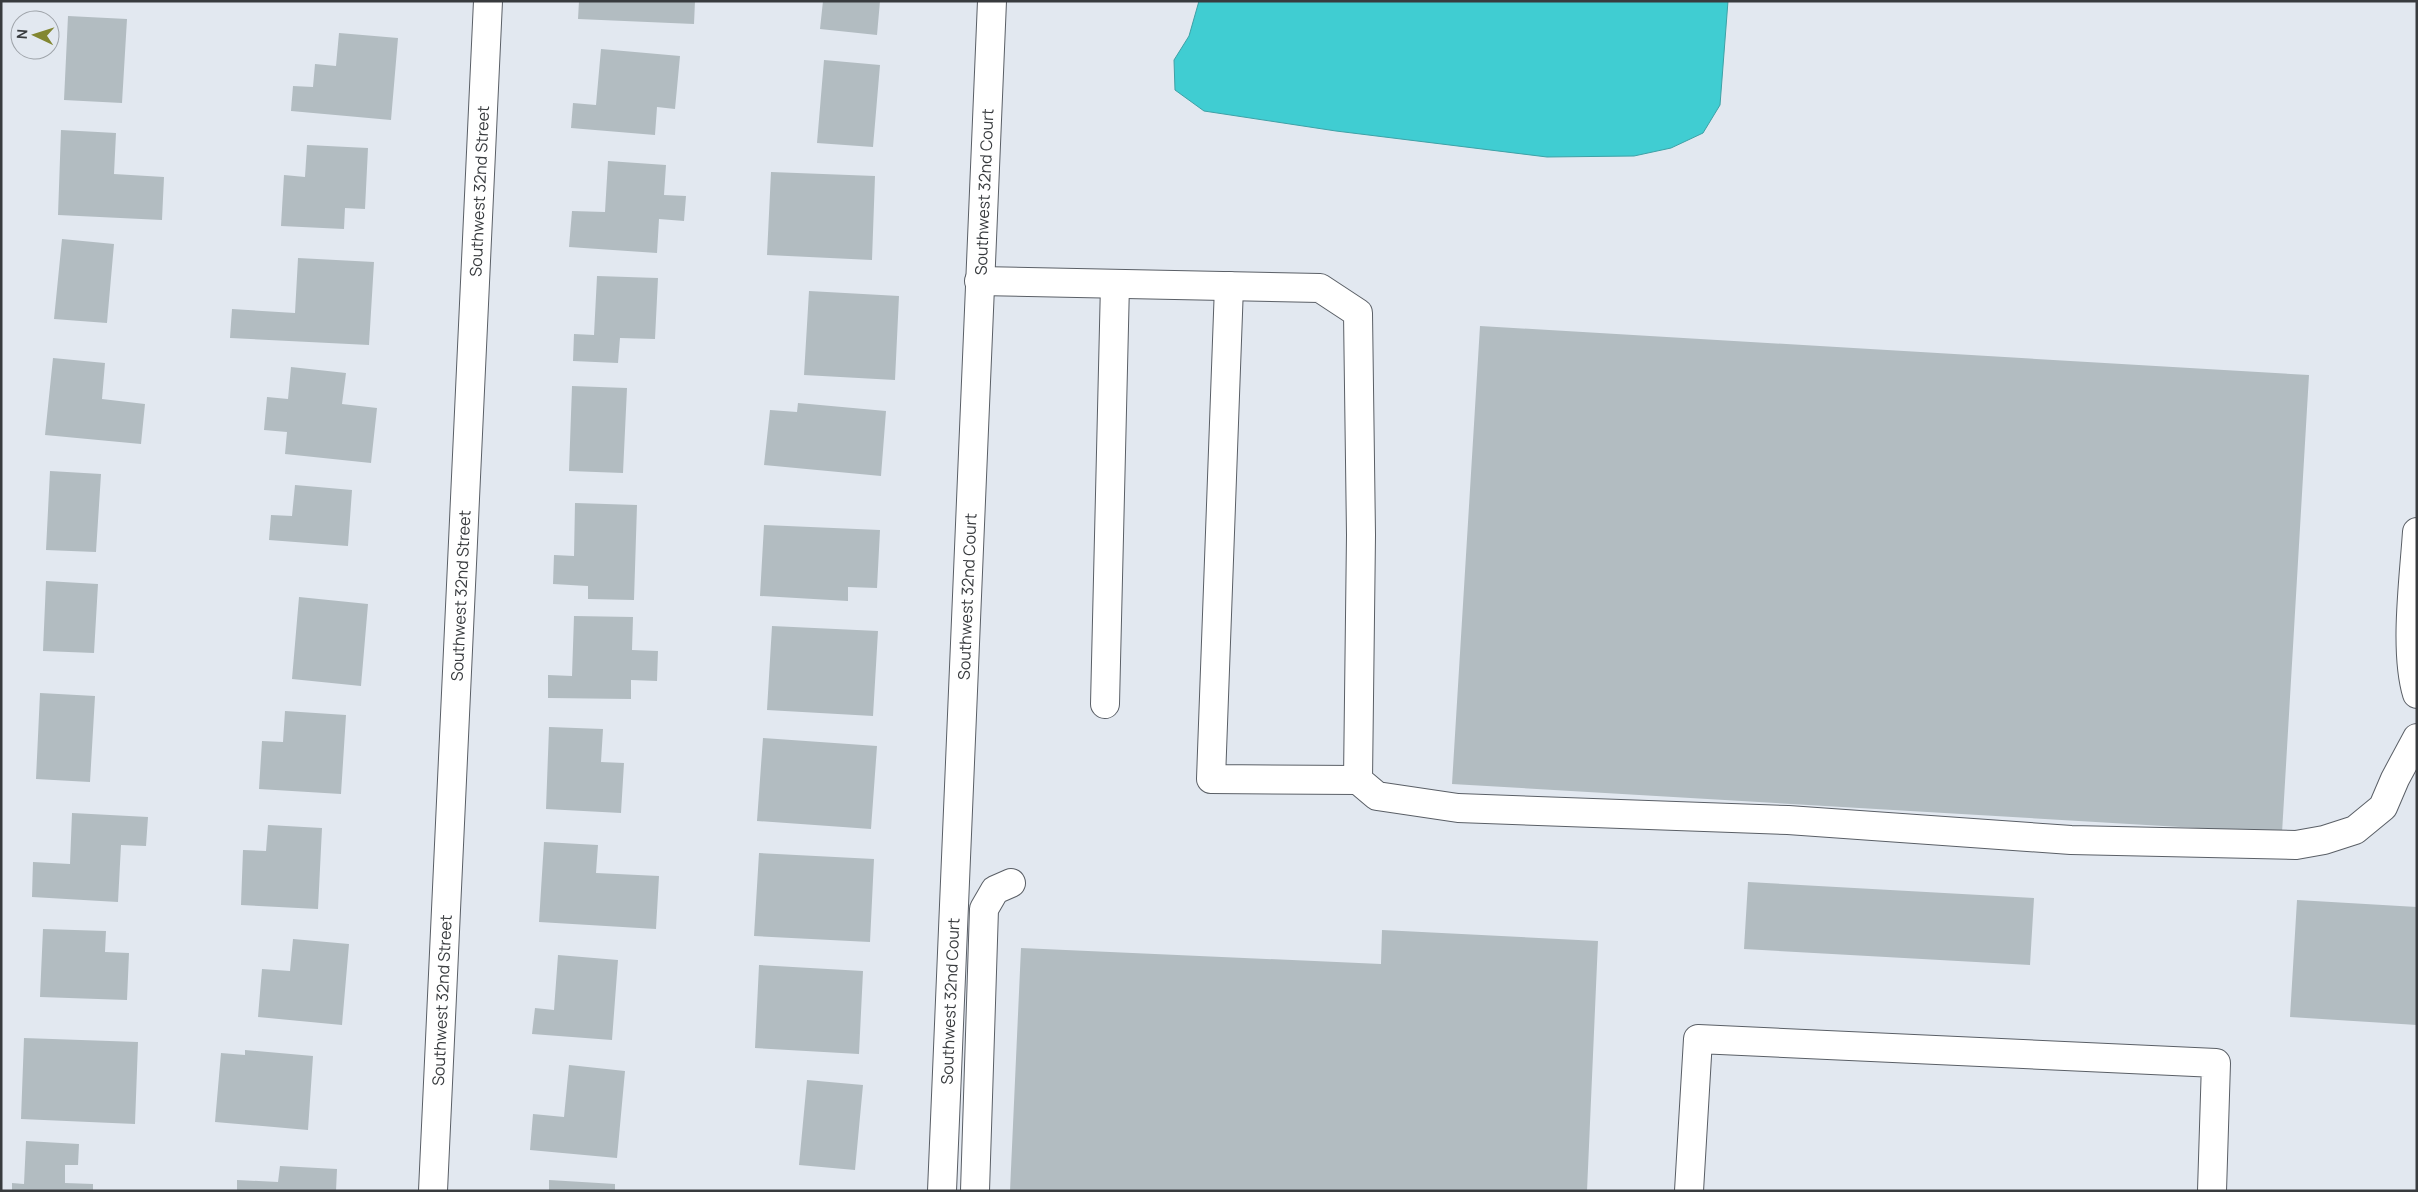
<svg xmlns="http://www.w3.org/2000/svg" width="2418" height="1192" viewBox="0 0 2418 1192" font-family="Manrope,sans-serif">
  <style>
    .water { fill: #40cdd2; stroke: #3ea1a6 }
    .building { fill: #b2bcc1 }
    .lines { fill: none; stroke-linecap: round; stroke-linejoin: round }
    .minor-casing { stroke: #5a5f66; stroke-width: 30 }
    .minor { stroke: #fff; stroke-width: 28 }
    .labels { text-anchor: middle; stroke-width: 4; stroke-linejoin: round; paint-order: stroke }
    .street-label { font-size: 16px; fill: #383b3e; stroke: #e2e8f0 }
  </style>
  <rect width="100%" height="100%" fill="#e2e8f0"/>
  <path class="water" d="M1199,1H1728L1720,105L1703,133L1671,148L1634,156L1547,157L1336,131L1204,111L1175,90L1174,60L1189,36Z"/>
  <path class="building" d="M579,1H695L694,24L578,19Z
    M823,1H880L877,35L820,29Z
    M68,16L127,19L122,103L64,100Z
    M339,33L398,38L391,120L291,111L293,86L313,87L315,64L336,66Z
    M601,49L680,56L675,109L657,107L655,135L571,128L573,103L596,105Z
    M824,60L880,65L873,147L817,143Z
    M61,130L116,133L114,174L164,177L162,220L58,215Z
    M307,145L368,148L365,209L345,208L344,229L281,226L284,175L305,177Z
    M608,161L666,165L664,195L686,196L684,221L659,219L657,253L569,247L572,211L605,212Z
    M771,172L875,176L872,260L767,255Z
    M62,239L114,244L107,323L54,319Z
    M298,258L374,262L369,345L230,338L232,309L295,313Z
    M597,276L658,278L655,339L620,338L618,363L573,361L574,334L594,335Z
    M809,291L899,296L895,380L804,375Z
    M1480,326L2309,375L2282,833L1452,784Z
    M53,358L105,363L102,399L145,404L141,444L45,435Z
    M291,367L346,373L342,404L377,408L371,463L285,454L287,432L264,430L267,397L288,399Z
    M572,386L627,388L623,473L569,471Z
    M798,403L886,411L881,476L764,465L770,410L797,412Z
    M50,471L101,474L96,552L46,550Z
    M295,485L352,490L348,546L269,540L271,515L292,516Z
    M575,503L637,505L634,600L588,599V586L553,584L554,555L574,556Z
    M764,525L880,530L877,588L848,587V601L760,596Z
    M46,581L98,584L94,653L43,651Z
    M299,597L368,604L361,686L292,679Z
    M574,616L633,617L632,650L658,651L657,681L631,680V699L548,698V675L572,676Z
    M772,626L878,631L873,716L767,710Z
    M40,693L95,696L90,782L36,779Z
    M285,711L346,715L341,794L259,789L262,741L283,742Z
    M549,727L603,729L601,762L624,763L621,813L546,809Z
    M763,738L877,746L871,829L757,821Z
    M72,813L148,817L146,846L121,845L118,902L32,897L33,862L70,864Z
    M268,825L322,828L318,909L241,905L243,850L266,851Z
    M544,842L598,845L596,873L659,876L656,929L539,922Z
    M759,853L874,859L870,942L754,936Z
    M1748,882L2034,898L2030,965L1744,949Z
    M2297,900L2417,907V1025L2290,1017Z
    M43,929L106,931L105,952L129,953L127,1000L40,997Z
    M1382,930L1598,941L1587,1191H1010L1021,948L1381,964Z
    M293,939L349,944L342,1025L258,1017L262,969L290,971Z
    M558,955L618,960L612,1040L532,1034L535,1008L554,1010Z
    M759,965L863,971L859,1054L755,1048Z
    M24,1038L138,1042L135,1124L21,1119Z
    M245,1050L313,1056L308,1130L215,1122L221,1053L245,1055Z
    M569,1065L625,1071L617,1158L530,1150L533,1114L564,1117Z
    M807,1080L863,1085L855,1170L799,1165Z
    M26,1141L79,1144L78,1165H65V1183L93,1184V1191H12V1183L24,1184Z
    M280,1166L337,1169L336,1191H237V1180L278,1182Z
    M549,1180L615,1184V1191H549Z"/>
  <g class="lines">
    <defs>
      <g id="minor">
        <path d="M979,281L1320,288L1358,313L1361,535L1358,780L1377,796L1458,808L1788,820L2071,840L2296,845L2324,840L2355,830L2383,807L2395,779L2417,738"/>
        <path d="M1229,286L1211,779L1358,780"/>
        <path d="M2417,532C2414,578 2404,651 2417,694"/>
        <path d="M1105,704L1115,284"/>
        <path id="s1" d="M433,1191L488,1"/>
        <path id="s2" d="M942,1191L992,1"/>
        <path d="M975,1191L984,909L995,890L1011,883"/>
        <path d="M1689,1191L1698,1039L2216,1063L2212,1191"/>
      </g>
    </defs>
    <use href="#minor" class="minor-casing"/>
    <use href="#minor" class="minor"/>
  </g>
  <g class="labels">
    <g class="street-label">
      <text dy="6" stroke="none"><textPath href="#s1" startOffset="1001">Southwest 32nd Street</textPath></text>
      <text dy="6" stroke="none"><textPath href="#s2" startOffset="1000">Southwest 32nd Court</textPath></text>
      <text dy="6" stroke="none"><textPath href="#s1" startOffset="596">Southwest 32nd Street</textPath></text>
      <text dy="6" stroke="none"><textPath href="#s2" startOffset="595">Southwest 32nd Court</textPath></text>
      <text dy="6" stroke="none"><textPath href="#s1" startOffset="191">Southwest 32nd Street</textPath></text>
      <text dy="6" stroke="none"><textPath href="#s2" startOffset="190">Southwest 32nd Court</textPath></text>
    </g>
  </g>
  <rect width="2418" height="1192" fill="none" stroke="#383b3e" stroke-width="5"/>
  <g transform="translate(35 35) rotate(274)"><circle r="24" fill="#e2e8f0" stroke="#9ea3a9"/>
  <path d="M0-4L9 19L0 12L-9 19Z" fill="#828630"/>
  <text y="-8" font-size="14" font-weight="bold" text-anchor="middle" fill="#383b3e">N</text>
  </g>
</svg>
